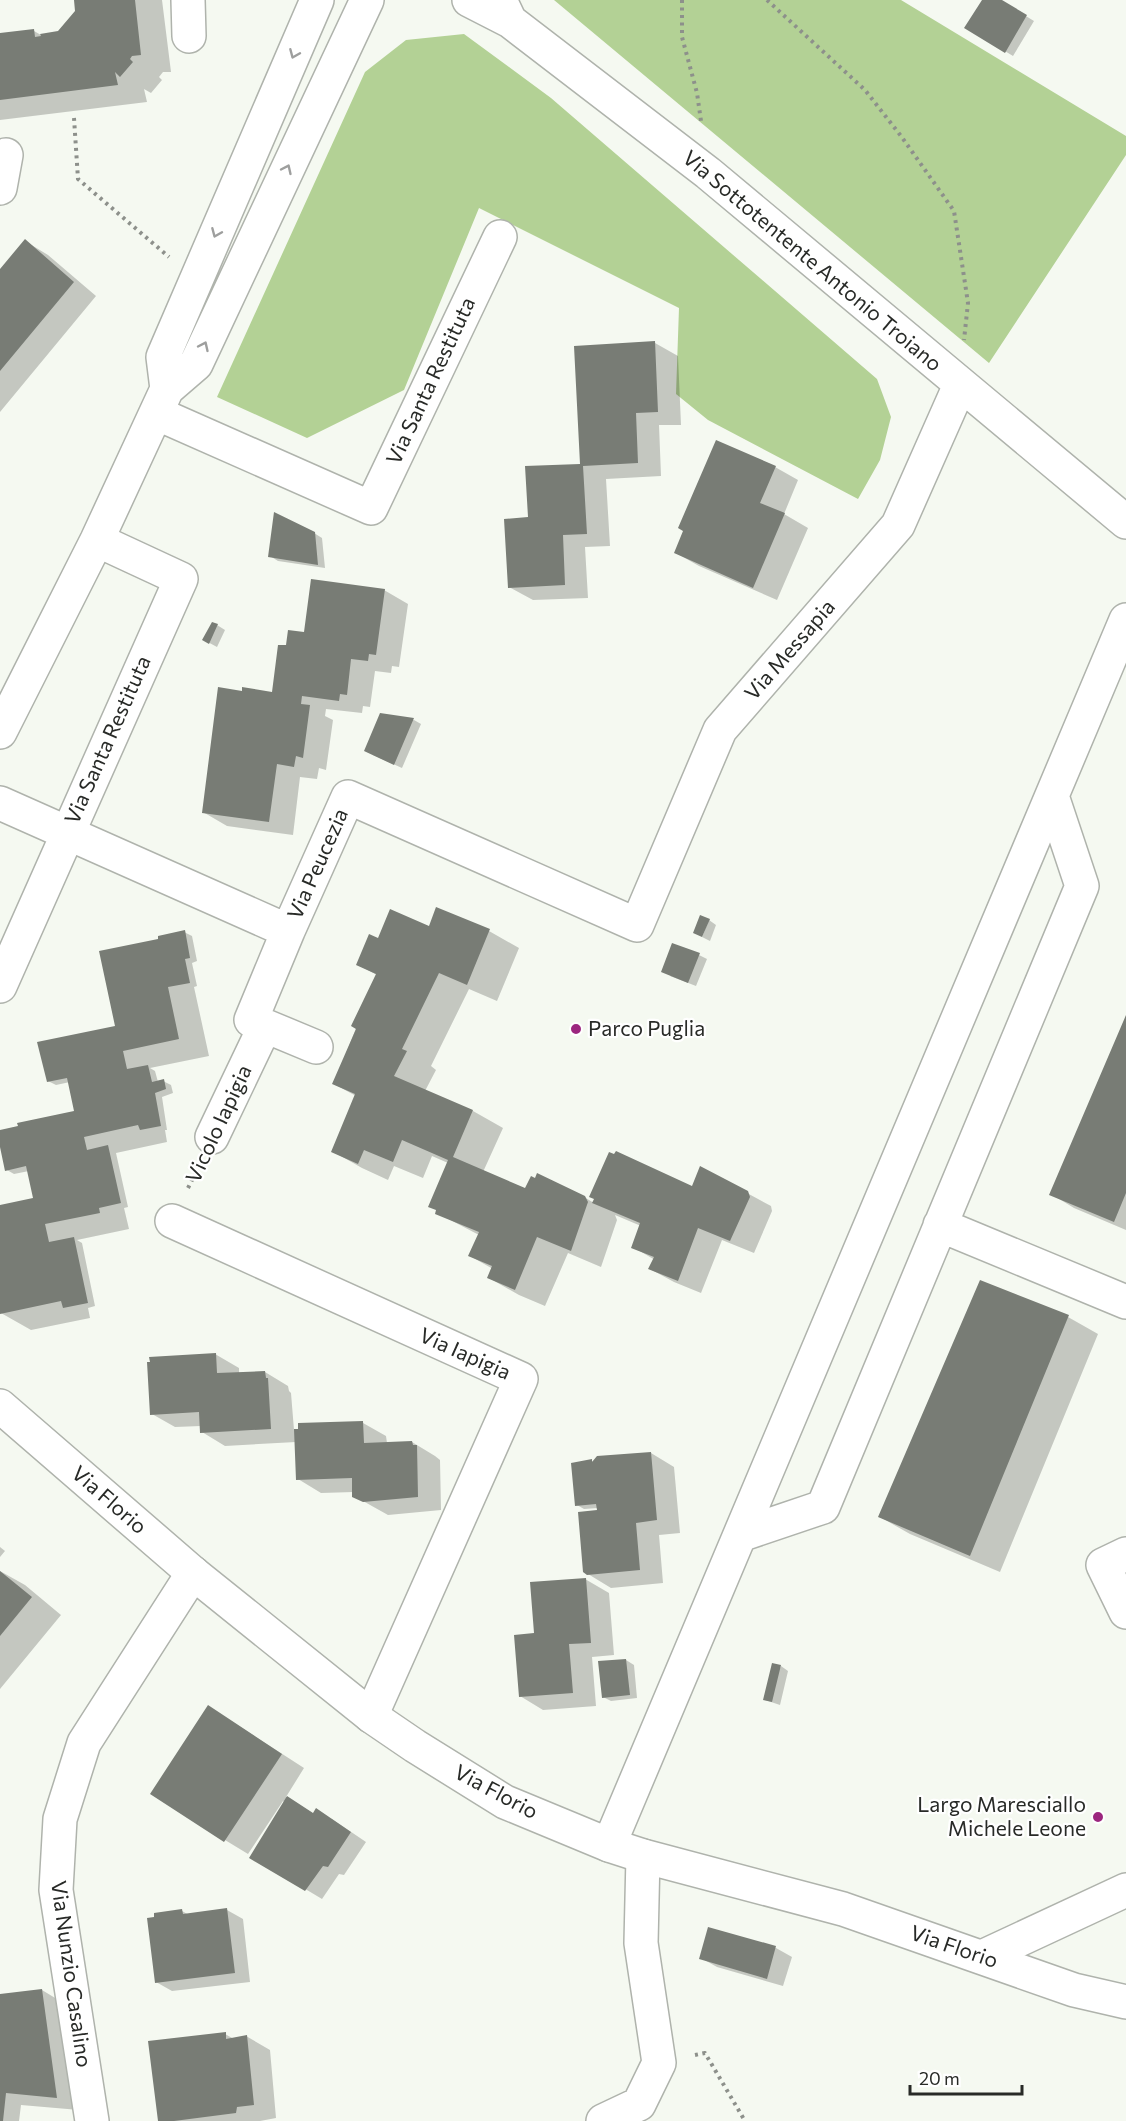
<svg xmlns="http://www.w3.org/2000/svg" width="1126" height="2121" viewBox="0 0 1126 2121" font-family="Commissioner,sans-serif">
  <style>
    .green { fill: #b3d195 }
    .shadow { fill: #0003 }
    .building { fill: #787c75 }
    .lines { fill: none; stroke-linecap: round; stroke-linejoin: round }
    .minor-casing { stroke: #afb3ac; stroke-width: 36 }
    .tertiary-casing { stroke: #afb3ac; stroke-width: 36 }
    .path { stroke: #8d908b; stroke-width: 4; stroke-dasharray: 3 4.5; stroke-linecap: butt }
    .minor { stroke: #fff; stroke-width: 33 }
    .tertiary { stroke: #fff; stroke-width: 33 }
    .oneway { stroke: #9e9f9e }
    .poi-dot { fill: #9c267f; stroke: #fff; stroke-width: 2 }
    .labels { text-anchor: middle; stroke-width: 4.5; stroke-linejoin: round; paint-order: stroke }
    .street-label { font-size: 21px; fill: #282a27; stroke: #fff }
    .poi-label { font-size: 21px; fill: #282a27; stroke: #fff; text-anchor: start }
  </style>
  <rect width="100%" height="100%" fill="#f5f9f1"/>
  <path class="green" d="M554,0H901L1126,136V155L989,363Z
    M464,34L551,98L877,379L891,417L880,460L858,499L708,420L676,394L679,308L479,208L404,390L307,438L217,397L365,72L406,40Z"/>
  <path class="shadow" d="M75,0H162L171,72H163L159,77L162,80L151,93L144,89L147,102L0,120V35L34,31L41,35L59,33L77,11Z
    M983,0H1000L1034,21L1013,56L967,28Z
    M25,241L48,255L96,296L0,412V272Z
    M655,343L678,356L681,425H659L661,476L606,479L610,546L585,547L588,598L533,600L509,587L529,519L581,465Z
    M775,467L798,480L784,514L808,528L777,600L699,566L676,553Z
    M314,533L322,538L325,568L278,561L270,556Z
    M384,590L408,604L399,667L392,666L391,673L375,671L370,707L363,706L362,713L326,709L325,716L333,720L326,770L319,768L317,779L300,777L293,835L227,826L203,812L233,692L274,693L287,647L305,634Z
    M217,625L225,630L217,647L204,640Z
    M381,715L414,720L421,724L402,768L373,755Z
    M437,909L489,931L519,948L497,1001L469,989L431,1066L436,1070L425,1091L473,1111L503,1128L483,1172L526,1190L584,1197L594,1203L693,1188L747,1193L771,1206L772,1211L754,1253L722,1240L701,1293L674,1282L650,1269L655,1260L633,1247L641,1226L615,1215L617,1220L601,1267L568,1253L545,1306L519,1295L489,1278L493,1269L470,1256L479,1235L437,1213L448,1163L432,1156L423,1178L394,1166L388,1180L362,1168L332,1151L356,1096L334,1084L377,975L358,965L379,940L429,928Z
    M709,920L716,925L710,941L702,937Z
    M184,932L192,936L197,961L192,963L197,986L194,987L209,1056L150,1068L155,1071L158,1082L163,1081L171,1085L173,1093L162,1097L167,1130H165L167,1142L116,1153L128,1207L124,1208L129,1229L77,1240L82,1243L95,1306L88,1308L90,1318L31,1330L1,1313L0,1310V1207L35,1200L29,1171L14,1174L7,1170L0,1131L76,1112L70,1082L56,1085L48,1081L116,1027L158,940Z
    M699,955L707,959L696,986L670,976Z
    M1126,1019V1230L1074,1208L1051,1194Z
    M1068,1317L1098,1334L1000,1572L910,1534L880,1517Z
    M215,1354L239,1368V1374L265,1372L288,1386L289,1391L291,1393L294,1430L363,1423L386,1436L387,1443L412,1442L435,1456L440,1460L441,1510L388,1515L354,1496V1492L321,1493L298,1479L296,1442L225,1446L202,1432L201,1426L175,1427L152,1414Z
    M651,1453L674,1467L680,1533L659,1535L663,1583L611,1588L588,1574L598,1508L584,1509L577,1505L592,1461L594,1462Z
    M0,1547L5,1551L0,1557Z
    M0,1571L25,1585L61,1615L0,1689Z
    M585,1579L609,1593L614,1655L592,1657L596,1706L543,1710L520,1696L536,1635Z
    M626,1660L634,1665L637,1698L611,1701L603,1697Z
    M781,1666L788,1671L780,1705L765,1700Z
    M231,1721L304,1768L286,1797L314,1814L332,1819L366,1842L344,1875L339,1874L322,1899L252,1857L285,1803L283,1801L248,1854L225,1840Z
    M227,1910L243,1919L250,1982L172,1991L156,1982L182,1911L189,1915Z
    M709,1929L776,1948L792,1957L783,1986L717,1967L701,1958Z
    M42,1990L65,2004L79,2110L21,2105L19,2121H0V1996Z
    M225,2034L234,2039L246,2036L270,2050L276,2118L260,2121H159Z"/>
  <path class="building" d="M74,0H135L141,55L132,56L130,59L133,62L120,77L115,72L118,85L0,100V33L34,29L35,37L41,36L40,34L58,31L75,11Z
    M982,0H1002L1027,15L1005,53L964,28Z
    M25,239L74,282L0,371V269Z
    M655,341L658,412L636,413L638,463L583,466L587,534L563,535L565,585L508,588L504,519L528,517L525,466L580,464L574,346Z
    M716,440L776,466L760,503L785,513L753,588L674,553L683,531L678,528Z
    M274,512L315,532L318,565L268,557Z
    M311,579L385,589L376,655L369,654L368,661L351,659L347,695L340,694L339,701L302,696L301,704L310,705L303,758L296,756L294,767L277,764L269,822L202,813L218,687L242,691V687L272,692L278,645H286L288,630L304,632Z
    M212,622L218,624L209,644L202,640Z
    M380,713L414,718L394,765L364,751Z
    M436,907L490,929L467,985L439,973L402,1049L407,1051L394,1076L473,1110L453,1157L525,1188L531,1176L535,1178L537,1173L585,1196L588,1202L571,1251L537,1237L515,1290L487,1278L492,1266L468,1256L479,1232L435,1214L436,1210L428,1207L448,1160L402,1140L393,1162L364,1150L358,1164L331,1152L355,1094L332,1084L356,1029L351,1026L376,974L356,965L369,934L378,938L390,909L429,926Z
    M700,915L710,919L702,937L693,933Z
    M185,930L190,958L185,959L190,983L168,987L179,1039L123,1051L127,1069L148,1065L152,1082L164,1079L166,1089L155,1093L161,1126L140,1130L138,1125L84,1137L87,1150L108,1145L121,1203L99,1208L100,1213L45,1224L49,1242L74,1237L88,1303L63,1308L61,1301L0,1314V1205L33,1198L26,1166L5,1171L0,1147V1130L18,1126L17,1123L74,1111L67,1078L47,1082L37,1042L115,1026L99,951L158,939V936Z
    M672,943L700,953L688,983L661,972Z
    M1126,1015V1193L1114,1222L1049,1195Z
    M616,1151L692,1186L700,1166L748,1191L750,1197L730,1241L698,1228L678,1281L648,1269L654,1257L631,1248L640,1223L592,1203L594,1199L589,1197L609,1152L614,1154Z
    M980,1280L1069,1315L970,1556L878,1517Z
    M216,1353L217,1373L265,1371L266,1378H268L271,1429L200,1433L199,1412L150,1415L147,1362H150L149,1357Z
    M363,1421L364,1443L412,1441L413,1445H417L418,1497L363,1502L352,1497V1478L296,1480L294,1429H298V1423Z
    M651,1452L657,1520L636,1523L640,1570L587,1575L583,1572L578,1512L597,1510L596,1504L575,1506L571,1463L592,1459V1462L597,1456Z
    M0,1571L32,1597L0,1636Z
    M586,1578L591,1643L569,1644L573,1693L519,1697L514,1635L534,1633L530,1582Z
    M626,1659L630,1695L602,1698L598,1661Z
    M772,1663L781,1665L772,1702L763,1700Z
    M208,1705L282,1754L224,1842L150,1794Z
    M287,1796L313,1813L316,1808L351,1832L328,1867L323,1866L305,1891L249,1858Z
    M227,1908L235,1973L155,1983L147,1918L154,1917V1913L182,1909L183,1914Z
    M708,1927L776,1946L767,1979L699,1959Z
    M42,1989L57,2098L6,2093L3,2121H0V1994Z
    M226,2032V2039L247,2035L254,2105L237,2107L236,2113L174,2121H158L148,2041Z"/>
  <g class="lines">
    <defs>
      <path id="minor" d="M188,0L189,36
        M469,0L510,21
        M500,0L510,21L708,173L1126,522
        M0,188L6,155
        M167,389L163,357L317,0
        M156,413L371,508L500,237
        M0,732L97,540L167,389L196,364L367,0
        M0,803L288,931L348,797L637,925L720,730L898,525L960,385
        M288,931L251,1020L316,1047
        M0,986L181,579L97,540
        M212,1137L265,1026
        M172,1221L521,1379L371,1716
        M940,1225L1126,1302
        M740,1535L823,1507L1082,886L1052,796
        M1126,1554L1103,1565L1126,1612
        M609,1845L1126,620
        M982,1957L1126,1890
        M92,2121L56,1890L60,1819L84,1743L193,1573
        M603,2121L639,2104L659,2063L641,1943L643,1856"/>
      <path id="tertiary" d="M0,1406L193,1573L371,1716L415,1746L505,1802L609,1845L643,1856L843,1909L1074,1990L1126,2002"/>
    </defs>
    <use href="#minor" class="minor-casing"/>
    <use href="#tertiary" class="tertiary-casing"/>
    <path class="path" d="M682,0V37L697,93L701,121
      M767,0L865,90L901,136L954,211L968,303L964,340
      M74,118L78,179L169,257
      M188,1188L198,1168
      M695,2055L705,2053L745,2121"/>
    <use href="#minor" class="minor"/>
    <use href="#tertiary" class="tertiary"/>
  </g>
  <defs><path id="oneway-chevron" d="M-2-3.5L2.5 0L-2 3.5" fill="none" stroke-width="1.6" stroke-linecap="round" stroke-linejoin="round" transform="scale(1.5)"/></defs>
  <g class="oneway">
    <use href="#oneway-chevron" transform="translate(294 54) rotate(113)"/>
    <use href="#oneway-chevron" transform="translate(287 169) rotate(-65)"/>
    <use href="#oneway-chevron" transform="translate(216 233) rotate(113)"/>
    <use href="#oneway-chevron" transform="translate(204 346) rotate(-65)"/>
  </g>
  <g class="poi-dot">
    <circle cx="576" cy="1029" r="6"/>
    <circle cx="1098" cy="1817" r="6"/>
  </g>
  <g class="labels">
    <g class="street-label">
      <text transform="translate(812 261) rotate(40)" y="7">Via Sottotentente Antonio Troiano</text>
      <text transform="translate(431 381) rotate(-65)" y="7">Via Santa Restituta</text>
      <text transform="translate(790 650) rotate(-49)" y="7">Via Messapia</text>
      <text transform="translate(108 740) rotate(-66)" y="7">Via Santa Restituta</text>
      <text transform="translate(318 864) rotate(-66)" y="7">Via Peucezia</text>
      <text transform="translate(219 1124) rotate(-65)" y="7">Vicolo Iapigia</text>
      <text transform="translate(465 1354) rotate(24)" y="7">Via Iapigia</text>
      <text transform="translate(109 1500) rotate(41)" y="7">Via Florio</text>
      <text transform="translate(496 1792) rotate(28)" y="7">Via Florio</text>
      <text transform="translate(954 1947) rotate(19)" y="7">Via Florio</text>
      <text transform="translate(71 1974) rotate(82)" y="7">Via Nunzio Casalino</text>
    </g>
    <g class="poi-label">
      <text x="588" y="1036">Parco Puglia</text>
      <text x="1086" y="1812" text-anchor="end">Largo Maresciallo<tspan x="1086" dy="24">Michele Leone</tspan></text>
    </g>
  </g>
  <path d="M910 2085v9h112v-9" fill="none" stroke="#282a27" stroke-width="3"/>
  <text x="919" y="2085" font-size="18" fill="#282a27" stroke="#ffffff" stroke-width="4.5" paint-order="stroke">20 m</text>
</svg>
